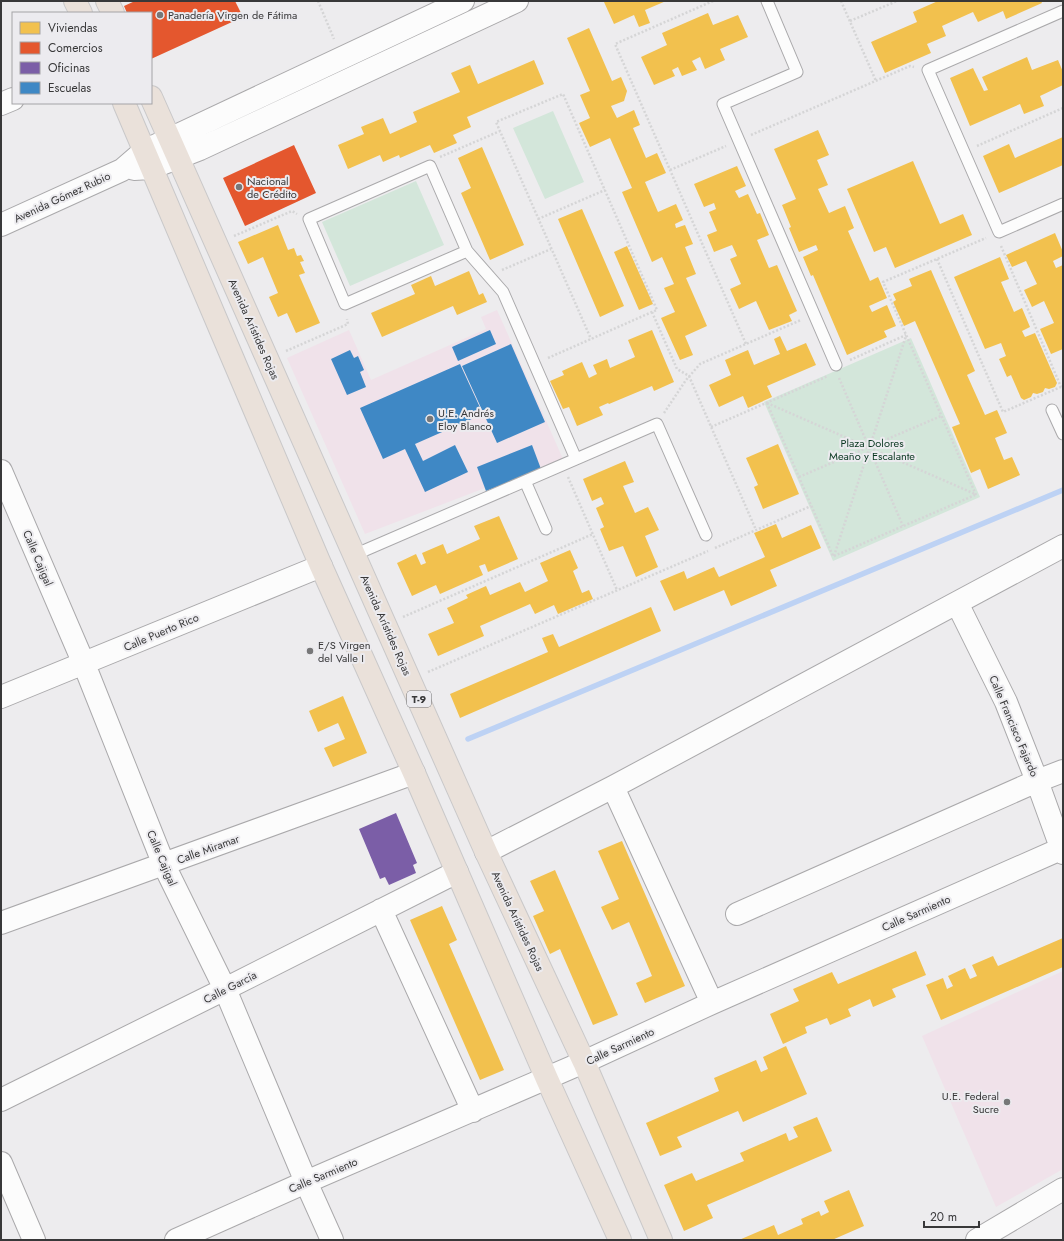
<svg xmlns="http://www.w3.org/2000/svg" width="1064" height="1241" viewBox="0 0 1064 1241" font-family="Jost,sans-serif">
  <style>
    .education { fill: #f0e2ea }
    .green { fill: #d3e6da }
    .homes { fill: #f2c14e }
    .shops { fill: #e4572e }
    .offices { fill: #7b5ea7 }
    .schools { fill: #3f88c5 }
    .lines { fill: none; stroke-linecap: round; stroke-linejoin: round }
    .stream { stroke: #bdd2f4; stroke-width: 5.5 }
    .service-casing { stroke: #aaa9ab; stroke-width: 13 }
    .minor-casing { stroke: #aaa9ab; stroke-width: 24 }
    .primary-casing { stroke: #c9c8c9; stroke-width: 24 }
    .path { stroke: #d5d5d6; stroke-width: 2.5; stroke-dasharray: 2 2; stroke-linecap: butt }
    .service { stroke: #fcfcfc; stroke-width: 11 }
    .minor { stroke: #fcfcfc; stroke-width: 22 }
    .primary { stroke: #eae1da; stroke-width: 22 }
    .poi-dot { fill: #777778; stroke: #ecebef; stroke-width: 1.5 }
    .labels { text-anchor: middle; stroke-width: 4; stroke-linejoin: round; paint-order: stroke }
    .shield { fill: #ecebef; stroke: #6e6e70; stroke-width: 1 }
    .shield-label { font-size: 10px; font-weight: bold; fill: #383839 }
    .poi-label { font-size: 11px; fill: #383839; stroke: #ecebef; text-anchor: start }
    .street-label { font-size: 11px; fill: #383839; stroke: #ecebef }
    .park-label { font-size: 11px; fill: #093720; stroke: #ecebef }
  </style>
  <rect width="100%" height="100%" fill="#edecee"/>
  <path class="education" d="M497,310L563,459L541,467V469L486,491L485,488L365,534L287,358L349,330L371,380L486,329L481,317Z
    M1063,971V1169L996,1207L922,1036Z"/>
  <path class="green" d="M553,111L584,182L545,199L513,128Z
    M416,181L444,245L350,286L322,222Z
    M911,338L980,497L833,561L764,402Z"/>
  <path class="homes" d="M605,1H666L645,10L650,23L639,27L634,15L614,24L604,2Z
    M938,1H1041L1042,3L1006,19L1003,11L978,22L973,12L942,26L946,36L927,44L931,53L885,73L871,42L917,22L913,12Z
    M708,13L713,25L738,15L748,37L720,49L725,60L705,69L700,57L692,61L697,70L682,76L678,67L672,70L675,76L654,85L641,57L667,45L662,33Z
    M589,28L612,81L621,77L627,91L624,101L611,106L617,118L634,110L640,125L633,128L646,158L657,153L666,173L645,182L658,212L676,204L683,220L675,224L676,228L685,225L693,244L685,247L696,274L686,278L707,326L685,336L693,355L680,360L661,318L675,312L664,288L674,284L662,257L652,262L622,192L632,188L610,138L590,147L579,123L590,118L580,95L590,91L567,38Z
    M1027,57L1032,70L1058,60L1063,72V85L1040,96L1044,106L1024,114L1020,104L970,126L950,78L973,68L984,91L988,90L982,77Z
    M534,60L544,84L467,117L471,127L453,135L457,143L434,153L430,145L400,158L399,155L383,162L380,155L348,169L338,145L364,134L361,127L383,118L390,134L417,122L413,112L460,92L451,73L470,65L478,84Z
    M818,130L829,155L817,160L828,185L818,189L829,213L845,206L854,228L848,231L870,281L878,277L887,298L869,306L872,312L887,305L896,326L884,331L887,337L847,355L813,275L811,276L803,257L818,250L816,245L799,252L789,228L791,227L782,205L796,199L774,149Z
    M1063,137V165L999,193L983,156L1009,144L1015,158Z
    M482,147L524,245L490,260L461,193L471,188L458,158Z
    M913,161L940,224L963,214L972,235L895,268L886,247L874,252L847,189Z
    M737,166L746,186L735,191L739,198L748,194L757,214L760,213L769,235L757,240L769,268L777,265L797,311L789,315L792,321L769,330L756,301L739,309L730,289L741,284L730,259L737,256L732,245L714,252L707,235L717,231L709,212L716,209L714,203L704,207L694,184Z
    M582,209L624,306L600,317L558,219Z
    M278,225L288,250L294,248L297,256L301,255L304,261L300,262L305,273L299,275L320,323L296,333L287,313L278,317L269,297L278,293L263,257L248,264L238,242Z
    M1055,233L1063,252V256L1053,261L1056,268L1063,265V349L1051,354L1040,329L1054,323L1044,301L1032,307L1024,290L1037,284L1026,261L1012,267L1006,255Z
    M627,246L653,304L639,310L614,252Z
    M1000,257L1009,279L1001,282L1014,312L1022,308L1030,327L1022,331L1025,337L1035,333L1057,383L1055,387L1049,389L1045,388L1043,392L1037,394L1033,393L1031,397L1024,400L1021,398L1011,375L1007,377L999,359L1006,356L1001,343L985,349L954,277Z
    M931,270L975,371L967,375L985,415L997,410L1007,433L995,438L1004,460L1012,457L1020,475L988,489L980,469L971,473L952,427L960,424L915,321L904,326L893,302L896,300L893,294L912,286L909,279Z
    M469,271L479,295L483,293L487,302L457,315L453,306L382,337L371,313L415,294L411,285L431,276L435,286Z
    M652,330L674,382L654,391L652,386L609,404L608,403L599,407L603,415L577,426L569,407L563,409L550,381L564,375L562,371L582,362L589,378L597,374L593,365L607,359L610,368L635,357L628,340Z
    M780,336L787,351L806,343L816,365L767,386L772,397L748,408L743,396L719,407L709,385L731,375L725,360L748,350L754,365L780,354L774,339Z
    M778,444L799,494L763,509L754,487L758,485L746,458Z
    M625,461L634,482L623,486L635,513L648,507L659,530L645,536L658,567L636,577L623,546L609,551L600,529L604,527L596,508L604,504L601,497L592,501L583,479Z
    M499,516L518,559L488,572L485,564L479,566L483,575L440,594L436,585L412,596L397,563L416,554L421,565L426,563L422,553L443,544L447,554L480,539L474,526Z
    M776,524L782,538L811,525L821,548L770,570L777,586L731,606L724,590L674,611L660,581L684,571L687,579L714,567L719,577L765,557L754,533Z
    M570,550L578,568L573,571L582,593L589,590L593,599L558,614L554,605L535,614L530,604L480,626L484,636L438,656L428,634L454,623L447,608L468,598L466,595L486,586L490,595L520,582L525,592L548,581L540,563Z
    M651,607L661,631L460,718L450,694L548,652L542,638L553,634L559,647Z
    M343,696L367,753L333,767L324,748L345,739L338,723L318,732L309,711Z
    M622,841L685,986L645,1003L636,983L652,976L629,922L612,930L601,907L619,899L598,851Z
    M555,870L618,1015L593,1025L560,949L550,954L533,916L544,911L530,881Z
    M442,906L457,940L449,944L504,1070L480,1080L410,920Z
    M1063,938V967L941,1020L926,985L943,978L947,989L953,986L948,976L965,968L970,979L977,976L972,965L993,956L998,966Z
    M916,951L926,975L892,989L896,997L873,1007L870,999L848,1009L851,1016L830,1025L827,1018L805,1027L807,1033L783,1044L770,1014L799,1001L793,989L832,972L838,984Z
    M786,1046L807,1094L743,1122L738,1111L677,1137L682,1147L660,1156L646,1123L719,1091L714,1078L756,1060L761,1072L768,1069L763,1057Z
    M817,1117L832,1151L707,1205L713,1218L684,1231L664,1185L692,1173L696,1181L744,1161L740,1153L786,1133L789,1141L798,1137L793,1127Z
    M849,1190L864,1226L832,1240H739L774,1225L778,1235L803,1224L801,1219L819,1211L821,1216L829,1212L824,1201Z"/>
  <path class="shops" d="M135,1H235L243,17L151,59V13H127L124,6Z
    M294,145L316,193L245,226L223,178Z"/>
  <path class="offices" d="M396,813L417,863L413,865L416,873L389,885L385,877L380,879L359,829Z"/>
  <path class="schools" d="M490,330L496,344L458,361L452,347Z
    M511,344L545,422L497,443L462,366Z
    M350,350L354,358L358,356L364,370L360,372L366,387L347,395L331,359Z
    M460,364L483,414L415,444L423,461L455,445L468,472L425,492L405,449L383,459L360,408Z
    M532,445L541,469L486,491L477,467Z"/>
  <g class="lines">
    <path class="stream" d="M468,739L1063,490"/>
    <defs>
      <path id="service" d="M767,1L797,72L723,104L836,365
        M1063,11L928,70L999,232L1063,204
        M467,251L345,304L309,219L430,166L467,251L503,292L576,459
        M1052,410L1063,434
        M525,481L546,529
        M354,555L657,424L706,535"/>
      <path id="minor" d="M1,104L13,99
        M134,169L151,168L200,149L517,1
        M1,225L122,170L144,151L463,1
        M1,471L84,664L164,865L225,989L306,1182L332,1240
        M957,603L1006,702L1037,781L1063,853
        M1,697L321,566
        M613,787L712,1003
        M486,852L613,787L1063,546
        M381,910L473,1111
        M737,914L1037,781L1063,771
        M1,923L414,773
        M1,1100L225,989L457,872
        M1,1163L34,1240
        M176,1240L306,1182L584,1062L712,1003L1063,848
        M977,1240L1063,1189"/>
      <path id="primary" d="M75,1L81,13
        M107,1L113,13
        M151,97L486,852L584,1062L661,1240
        M124,103L321,566L414,773L547,1079L620,1240"/>
    </defs>
    <use href="#service" class="service-casing"/>
    <use href="#minor" class="minor-casing"/>
    <use href="#primary" class="primary-casing"/>
    <path class="path" d="M318,1L334,39
      M713,1L615,44L746,344
      M841,1L876,81
      M850,21L897,1
      M751,135L910,66L914,67
      M977,146L1063,108
      M440,157L500,131
      M670,170L726,146
      M538,219L605,190
      M234,236L292,211L297,214
      M1001,246L1061,387
      M937,259L1003,412L1063,386
      M502,270L551,249
      M652,312L677,369L689,376L756,530
      M286,351L348,324L347,319
      M548,358L652,312L657,310L563,94L496,122L591,339
      M850,360L906,335
      M839,378L903,526
      M767,403L975,494
      M767,403L833,556
      M664,413L686,380L700,364L801,320
      M711,427L828,376
      M568,477L617,590
      M799,477L941,416
      M976,495L883,282L986,238
      M715,548L811,506
      M834,556L906,336
      M834,556L975,495
      M403,617L593,534
      M428,672L708,551"/>
    <use href="#service" class="service"/>
    <use href="#minor" class="minor"/>
    <use href="#primary" class="primary"/>
  </g>
  <g class="poi-dot">
    <circle cx="160" cy="15" r="4"/>
    <circle cx="239" cy="187" r="4"/>
    <circle cx="430" cy="419" r="4"/>
    <circle cx="310" cy="651" r="4"/>
    <circle cx="1007" cy="1102" r="4"/>
  </g>
  <g class="labels">
    <rect class="shield" x="407" y="691" width="24" height="16" rx="3"/>
    <g class="shield-label">
      <text x="419" y="703">T-9</text>
    </g>
    <g class="poi-label">
      <text x="168" y="19">Panadería Virgen de Fátima</text>
      <text x="247" y="185">Nacional<tspan x="247" dy="13">de Crédito</tspan></text>
      <text x="438" y="417">U.E. Andrés<tspan x="438" dy="13">Eloy Blanco</tspan></text>
      <text x="318" y="649">E/S Virgen<tspan x="318" dy="13">del Valle I</tspan></text>
      <text x="999" y="1100" text-anchor="end">U.E. Federal<tspan x="999" dy="13">Sucre</tspan></text>
    </g>
    <g class="street-label">
      <text transform="translate(62 197) rotate(-25)" y="4">Avenida Gómez Rubio</text>
      <text transform="translate(254 329) rotate(66)" y="4">Avenida Arístides Rojas</text>
      <text transform="translate(38 558) rotate(67)" y="4">Calle Cajigal</text>
      <text transform="translate(386 625) rotate(66)" y="4">Avenida Arístides Rojas</text>
      <text transform="translate(161 632) rotate(-23)" y="4">Calle Puerto Rico</text>
      <text transform="translate(1014 726) rotate(67)" y="4">Calle Francisco Fajardo</text>
      <text transform="translate(208 849) rotate(-20)" y="4">Calle Miramar</text>
      <text transform="translate(162 858) rotate(67)" y="4">Calle Cajigal</text>
      <text transform="translate(916 913) rotate(-24)" y="4">Calle Sarmiento</text>
      <text transform="translate(518 921) rotate(65)" y="4">Avenida Arístides Rojas</text>
      <text transform="translate(230 987) rotate(-27)" y="4">Calle García</text>
      <text transform="translate(620 1046) rotate(-25)" y="4">Calle Sarmiento</text>
      <text transform="translate(323 1175) rotate(-23)" y="4">Calle Sarmiento</text>
    </g>
    <g class="park-label">
      <text x="872" y="447">Plaza Dolores<tspan x="872" dy="13">Meaño y Escalante</tspan></text>
    </g>
  </g>
  <rect width="1064" height="1241" fill="none" stroke="#383839" stroke-width="4"/>
  <rect x="12" y="12" width="140" height="92" fill="#ecebef" stroke="#a4a3a6"/>
  <rect x="20" y="22" width="20" height="12" fill="#f2c14e" stroke="#a4a3a6"/>
  <text x="48" y="32" font-size="12" fill="#383839">Viviendas</text>
  <rect x="20" y="42" width="20" height="12" fill="#e4572e" stroke="#a4a3a6"/>
  <text x="48" y="52" font-size="12" fill="#383839">Comercios</text>
  <rect x="20" y="62" width="20" height="12" fill="#7b5ea7" stroke="#a4a3a6"/>
  <text x="48" y="72" font-size="12" fill="#383839">Oficinas</text>
  <rect x="20" y="82" width="20" height="12" fill="#3f88c5" stroke="#a4a3a6"/>
  <text x="48" y="92" font-size="12" fill="#383839">Escuelas</text>
  <path d="M924 1221v6h55v-6" fill="none" stroke="#383839" stroke-width="2"/>
  <text x="930" y="1221" font-size="12" fill="#383839" stroke="#ecebef" stroke-width="3" paint-order="stroke">20 m</text>
</svg>
